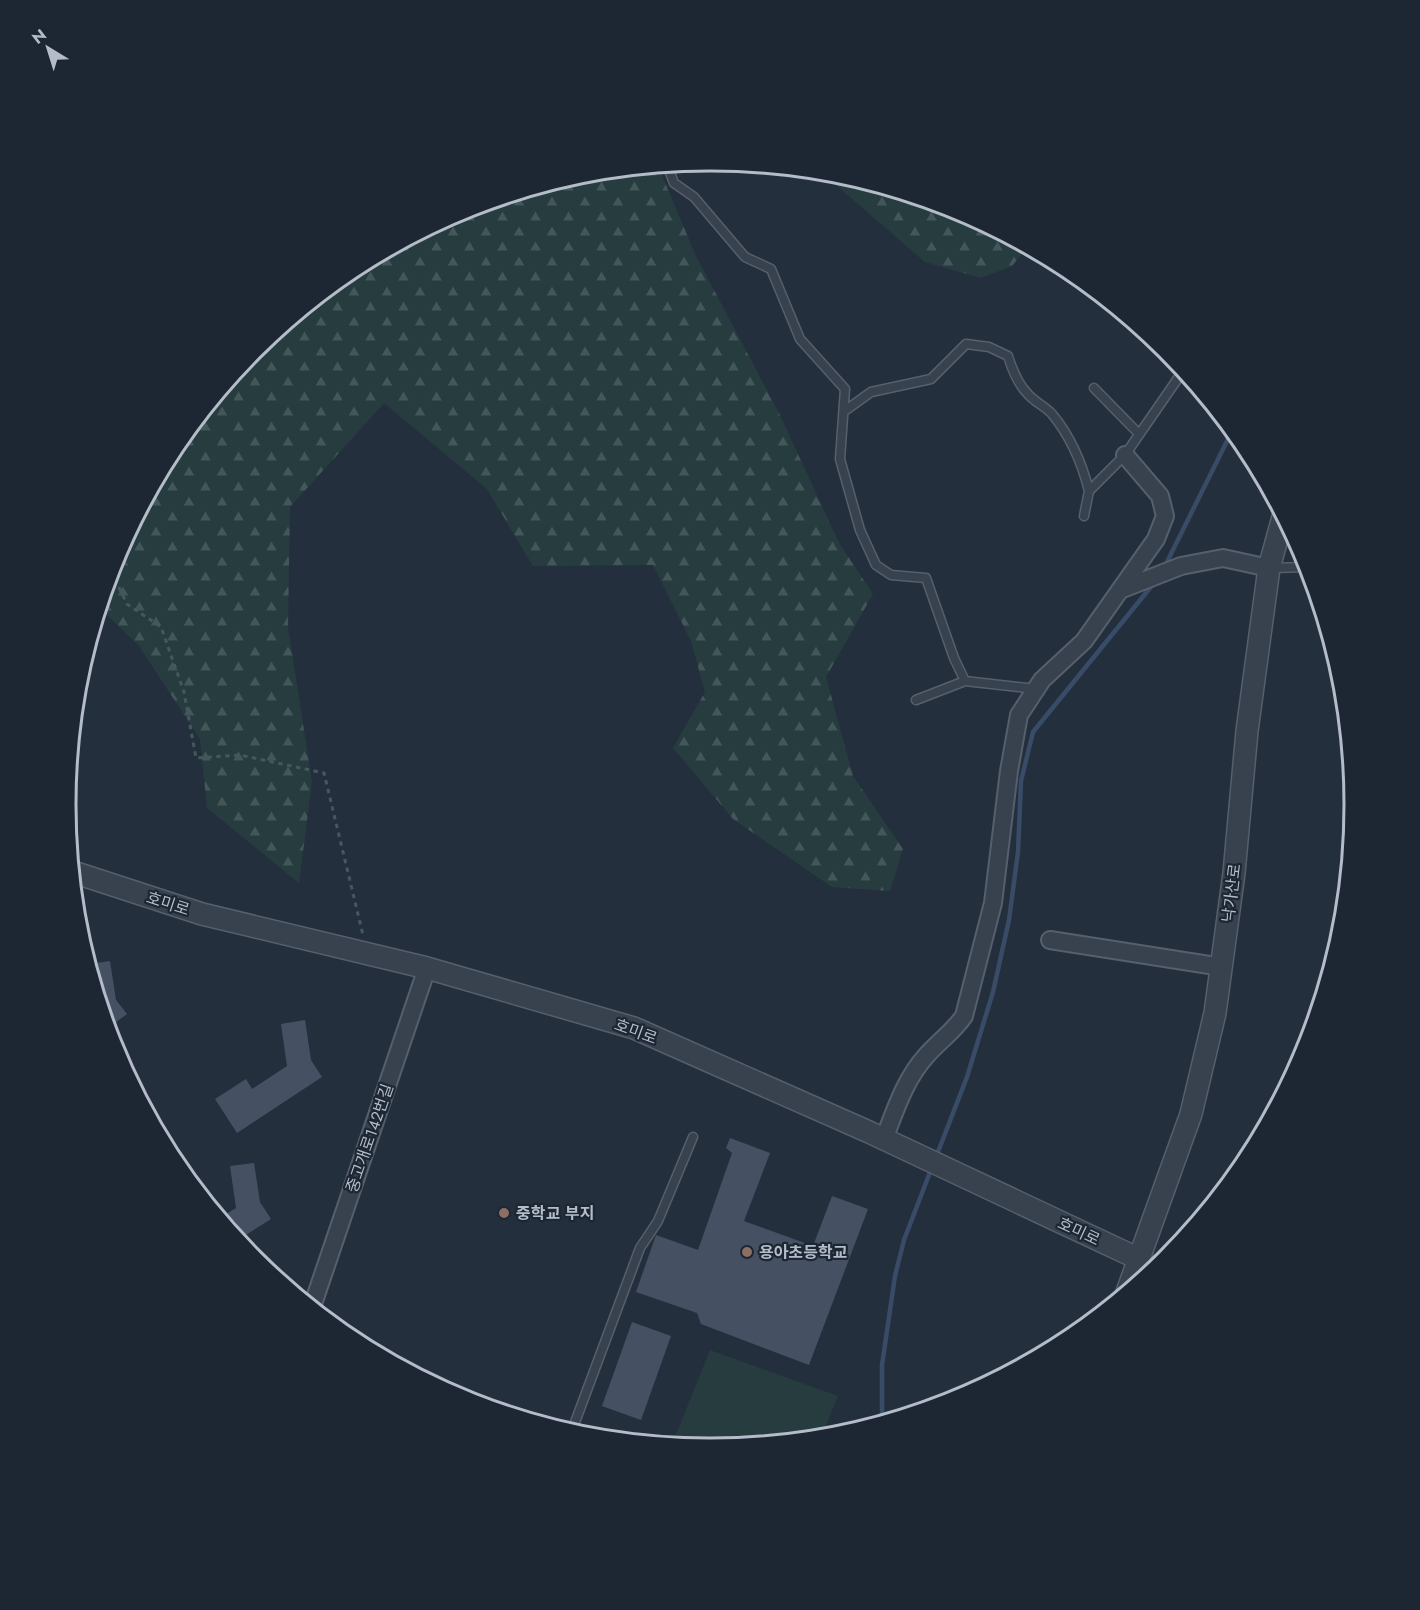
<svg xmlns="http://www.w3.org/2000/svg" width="1420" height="1610" viewBox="0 0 1420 1610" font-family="Jost,'Noto Sans KR',sans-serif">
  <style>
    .grass { fill: #263c3f }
    .forest { fill: url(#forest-firs) }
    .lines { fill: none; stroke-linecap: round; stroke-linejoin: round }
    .stream { stroke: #394c67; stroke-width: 4.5 }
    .building { fill: #455162 }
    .service-casing { stroke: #565f6c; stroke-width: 11 }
    .minor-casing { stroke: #565f6c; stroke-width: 20 }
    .tertiary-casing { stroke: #565f6c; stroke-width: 24 }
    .path { stroke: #44595c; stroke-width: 3; stroke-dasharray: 4.5 4.5; stroke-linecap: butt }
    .service { stroke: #38414e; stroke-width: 8 }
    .minor { stroke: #38414e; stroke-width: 16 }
    .tertiary { stroke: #38414e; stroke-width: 21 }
    .education-dot { fill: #8d6e63; stroke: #1d2633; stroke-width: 2 }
    .labels { text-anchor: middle; stroke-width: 4.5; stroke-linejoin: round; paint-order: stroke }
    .street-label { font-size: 16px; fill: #b4bcc9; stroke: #1d2633 }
    .poi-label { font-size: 16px; font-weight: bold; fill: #b4bcc9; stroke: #1d2633; text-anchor: start }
    .rim { fill: none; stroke: #b4bcc9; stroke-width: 3 }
  </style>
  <defs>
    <pattern id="forest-firs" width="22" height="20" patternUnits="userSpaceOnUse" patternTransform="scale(1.5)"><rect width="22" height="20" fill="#263c3f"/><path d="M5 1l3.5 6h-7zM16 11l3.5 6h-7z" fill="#435659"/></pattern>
  </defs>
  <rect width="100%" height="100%" fill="#242f3e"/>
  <path class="grass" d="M710,1350L838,1396L821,1438L710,1449L675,1437Z"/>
  <path class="forest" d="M658,166L696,256L779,413L839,543L873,594L826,677L853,776L903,849L890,891L832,887L733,819L673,748L705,692L691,641L653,565L533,566L487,489L384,403L290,507L288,627L312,782L299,883L207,808L200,739L139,646L100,608L115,558L175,447L255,349L352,269L464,210L585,173Z
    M821,172L836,173L957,210L1027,248L1012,266L981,278L925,262Z"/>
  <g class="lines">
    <path class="stream" d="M1165,566L1232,431
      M936,1157L967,1077L993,992L1009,920L1018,852L1021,781L1033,732L1154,583
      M882,1422V1365L895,1276L904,1240L932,1167"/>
  </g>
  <path class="building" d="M110,961L116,1000L127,1014L108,1028L89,964Z
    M305,1020L311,1060L322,1077L237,1133L215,1099L246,1079L252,1089L287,1066L281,1024Z
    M730,1138L770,1153L744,1221L813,1246L832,1196L868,1209L809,1365L701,1324L697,1313L636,1292L656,1235L698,1250L732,1153L726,1148Z
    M254,1163L260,1202L271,1219L238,1240L220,1218L236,1208L230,1166Z
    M632,1322L671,1336L641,1420L602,1406Z"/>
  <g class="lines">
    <defs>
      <path id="service" d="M667,165L674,183L694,197L745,257L771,269L800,339L845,389L840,459L860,530L876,565L891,575L926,578L954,658L965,681
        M1094,388L1139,434
        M846,410L871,392L931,379L966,344L989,347L1008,356C1012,369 1017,383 1027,393C1034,402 1045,406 1052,414C1071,437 1082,463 1089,491
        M1084,516L1089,491L1125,455L1183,371
        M1269,568L1307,567
        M916,700L965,681L1036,689
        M571,1433L640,1248L658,1221L693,1137"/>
      <path id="minor" d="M1120,590L1181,566L1223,558L1269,568
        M1050,940L1222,967
        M884,1139C895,1111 905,1079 926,1056C938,1042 953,1032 964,1016L993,903L1009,771L1019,715L1042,680L1084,641L1156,539L1165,516L1160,496L1125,455
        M312,1307L427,968"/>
      <path id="tertiary" d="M73,872L202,914L427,968L634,1028L869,1132L1139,1259
        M1127,1292L1191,1114L1215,1013L1234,873L1247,731L1269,568L1283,517"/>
    </defs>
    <use href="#service" class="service-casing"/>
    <use href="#minor" class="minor-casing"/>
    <use href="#tertiary" class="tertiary-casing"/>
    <path class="path" d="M111,571L127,604L161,627L184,692L196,758L240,755L324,773L363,935"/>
    <use href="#service" class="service"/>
    <use href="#minor" class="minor"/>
    <use href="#tertiary" class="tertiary"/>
  </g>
  <g class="education-dot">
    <circle cx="504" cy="1213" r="6"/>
    <circle cx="747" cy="1252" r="6"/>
  </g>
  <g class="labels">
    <g class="street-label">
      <text transform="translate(1231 893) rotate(-83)" y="6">낙가산로</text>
      <text transform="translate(168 903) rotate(18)" y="6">호미로</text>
      <text transform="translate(636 1031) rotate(20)" y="6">호미로</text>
      <text transform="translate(369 1138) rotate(-71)" y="6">중고개로142번길</text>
      <text transform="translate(1079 1231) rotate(25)" y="6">호미로</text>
    </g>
    <g class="poi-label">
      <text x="516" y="1219">중학교 부지</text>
      <text x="759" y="1258">용아초등학교</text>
    </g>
  </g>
  <path d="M0 0H1420V1610H0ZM709 171H711A633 633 0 0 1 1344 804V805A633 633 0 0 1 711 1438H709A633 633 0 0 1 76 805V804A633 633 0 0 1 709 171Z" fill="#1d2633" fill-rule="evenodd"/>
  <path class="rim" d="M709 171H711A633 633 0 0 1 1344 804V805A633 633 0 0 1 711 1438H709A633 633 0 0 1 76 805V804A633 633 0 0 1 709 171Z"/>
  <g transform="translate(48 48) rotate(322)" stroke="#1d2633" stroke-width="4.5" paint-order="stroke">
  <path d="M0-4.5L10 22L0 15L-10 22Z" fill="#b4bcc9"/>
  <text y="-9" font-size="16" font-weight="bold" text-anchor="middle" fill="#b4bcc9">N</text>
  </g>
</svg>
